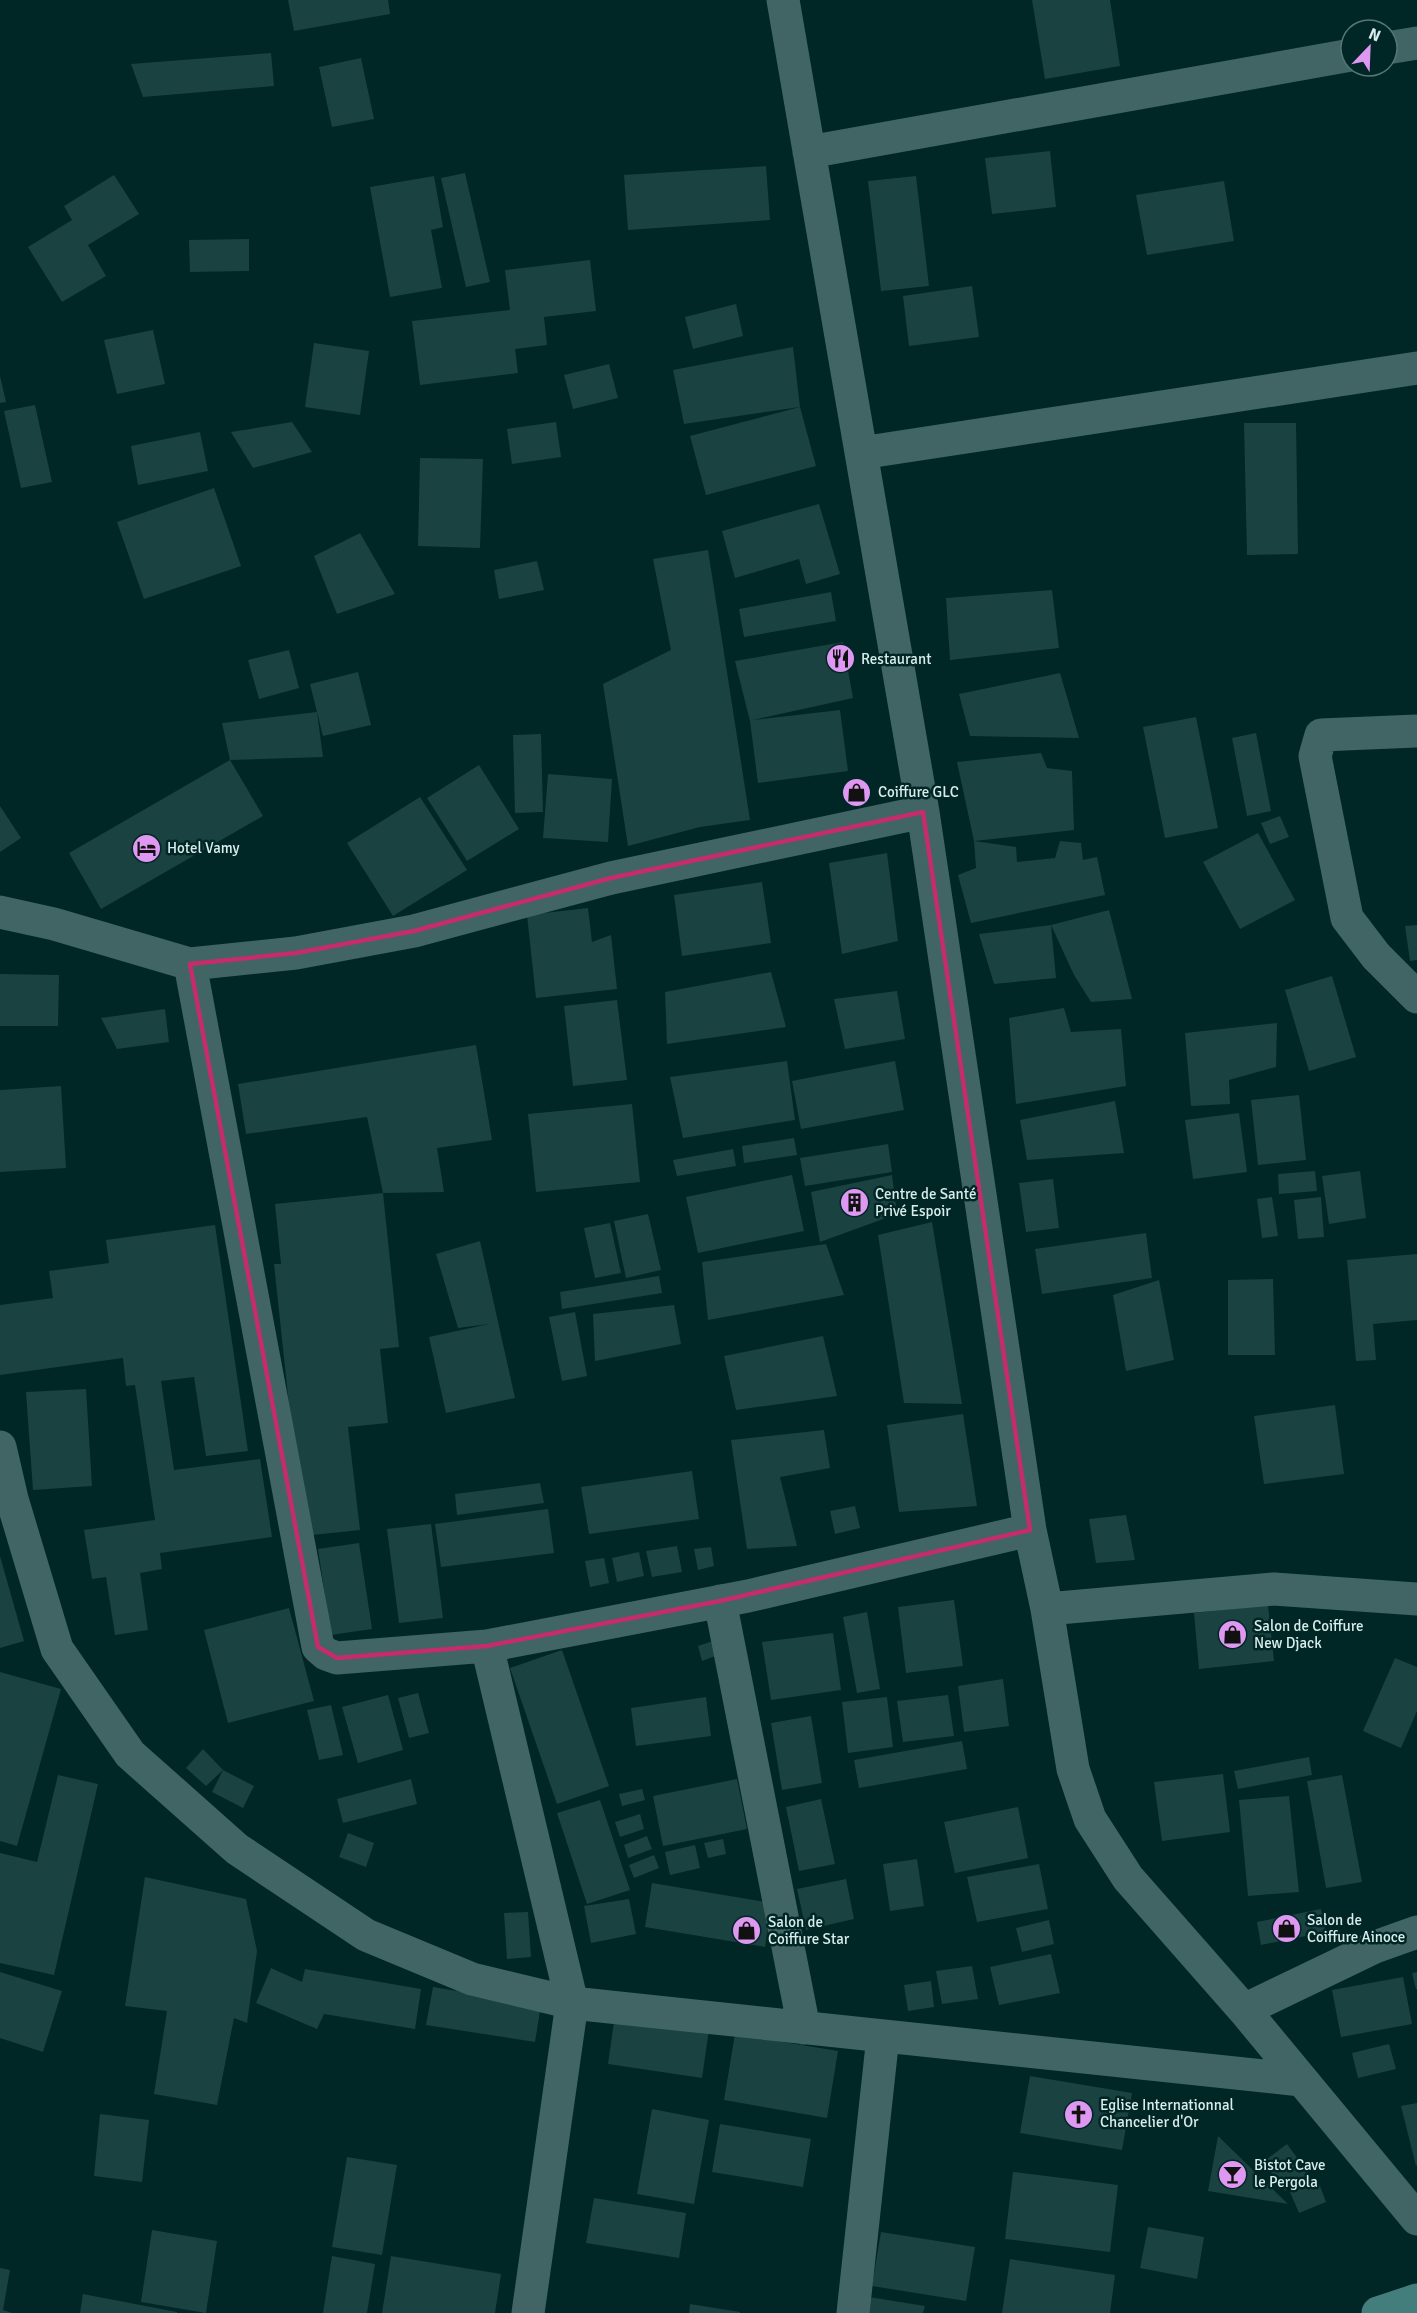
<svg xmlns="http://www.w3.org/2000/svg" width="1417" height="2313" viewBox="0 0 1417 2313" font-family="Signika,sans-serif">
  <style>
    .building { fill: #1a4241 }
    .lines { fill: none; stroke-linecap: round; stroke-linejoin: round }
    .street { stroke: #406564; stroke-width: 33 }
    .primary { stroke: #447e7c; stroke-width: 33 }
    .marked { fill: none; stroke: #c42d6a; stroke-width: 4.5; stroke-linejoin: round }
    .labels { text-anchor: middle; stroke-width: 5; stroke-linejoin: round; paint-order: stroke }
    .poi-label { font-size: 15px; fill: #d9edec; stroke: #002625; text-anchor: start }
  </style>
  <rect width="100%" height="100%" fill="#002625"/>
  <path class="building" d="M288,0H388L390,14L294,31Z
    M1032,0H1110L1120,66L1045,79Z
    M271,53L274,86L143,97L131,64Z
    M361,58L374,119L332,127L319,67Z
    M1050,151L1056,207L992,214L985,158Z
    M766,166L770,220L628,230L624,175Z
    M465,173L490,282L466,287L441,178Z
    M114,175L139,214L88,245L106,276L62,302L28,247L72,220L64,206Z
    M434,176L443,227L431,230L442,288L390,297L370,187Z
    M916,176L929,286L881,291L868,181Z
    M1224,181L1234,241L1147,255L1136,195Z
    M249,239V271L190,272L189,240Z
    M590,260L596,311L544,317L547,345L515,349L518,373L420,385L412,321L510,310L505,270Z
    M972,286L979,337L909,346L903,296Z
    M736,304L743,336L693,349L685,317Z
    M153,330L165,384L117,394L104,340Z
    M314,343L369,351L360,415L305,407Z
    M793,347L800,407L816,466L706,495L690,436L800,407L684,424L673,370Z
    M609,364L618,398L573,409L564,375Z
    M0,376L6,402L0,403Z
    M35,405L52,482L21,488L4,411Z
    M292,422L312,452L253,468L231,432Z
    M556,422L561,457L512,464L507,429Z
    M1244,423H1296L1298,554L1247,555Z
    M200,432L208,471L138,485L131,446Z
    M420,458L483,459L480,548L418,546Z
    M214,488L241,566L144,599L117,522Z
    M819,504L840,574L806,584L799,559L735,578L722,531Z
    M360,533L395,594L337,614L314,556Z
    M708,550L750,820L700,827L628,846L603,684L671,650L653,559Z
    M537,561L544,590L499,599L494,570Z
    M1052,590L1059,648L950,660L946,598Z
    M831,592L836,621L744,637L739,609Z
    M843,642L853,698L753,720L840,710L848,771L758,783L750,721L735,661Z
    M289,650L299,688L259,699L248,660Z
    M358,672L371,725L323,736L317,712L323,757L230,760L222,723L317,712L310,684Z
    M1060,673L1079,738L970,736L959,694Z
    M1196,717L1218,828L1165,838L1143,727Z
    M1256,733L1271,811L1247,816L1232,738Z
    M541,734L543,812L515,813L513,735Z
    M1041,753L1047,768L1072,771L1074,830L974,841L1016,847L1017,862L1055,858L1060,841L1081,843L1083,860L1097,857L1105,895L971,923L958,875L976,868L974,841L957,762Z
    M230,760L263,816L101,909L69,853Z
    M479,765L519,829L467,861L427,798Z
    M548,774L612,779L608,842L543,838Z
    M420,797L467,870L393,916L347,843Z
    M0,806L21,838L0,852Z
    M1280,816L1289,837L1270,844L1261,823Z
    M1258,833L1295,900L1240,929L1203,862Z
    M887,853L898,941L842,954L829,863Z
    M762,882L771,943L682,956L674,895Z
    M588,908L592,942L611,935L617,989L536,998L527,915Z
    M1109,910L1132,999L1091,1002L1074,975L1051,925Z
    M1051,925L1056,978L994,984L979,934Z
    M1417,925V960L1410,961L1405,926Z
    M771,972L786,1027L667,1044L665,992Z
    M0,974L59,975L58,1026H0Z
    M1332,976L1356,1057L1309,1071L1285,990Z
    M897,991L905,1039L845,1049L834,999Z
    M617,1000L627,1080L573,1086L564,1006Z
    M1064,1008L1071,1032L1121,1029L1126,1086L1016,1104L1009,1018Z
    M165,1009L169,1042L117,1049L101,1018Z
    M1277,1023L1276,1067L1229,1080L1230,1104L1191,1106L1185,1033Z
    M476,1045L492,1140L437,1148L444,1192L383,1193L367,1117L246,1134L238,1084Z
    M787,1061L795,1120L683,1138L670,1077Z
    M895,1061L904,1110L801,1129L792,1081Z
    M61,1086L66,1168L0,1172V1090Z
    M1299,1095L1306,1160L1258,1165L1251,1100Z
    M1115,1101L1124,1153L1027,1160L1020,1120Z
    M632,1104L640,1182L536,1192L528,1114Z
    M1239,1113L1247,1172L1193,1179L1185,1120Z
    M794,1138L797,1155L744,1163L742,1146Z
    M888,1144L892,1172L805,1186L800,1158Z
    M733,1149L736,1166L677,1176L673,1160Z
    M1315,1171L1317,1191L1279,1194L1278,1174Z
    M1360,1171L1366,1218L1329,1224L1322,1176Z
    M792,1175L804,1231L698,1253L686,1197Z
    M892,1175L897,1214L820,1242L811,1192Z
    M1053,1179L1059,1228L1026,1232L1019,1183Z
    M383,1193L399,1347L380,1349L388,1423L348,1427L360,1530L303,1536L274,1264H281L275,1204Z
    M1272,1197L1278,1236L1262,1238L1257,1199Z
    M1321,1197L1324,1237L1298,1239L1294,1200Z
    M648,1214L661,1270L626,1278L614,1221Z
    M932,1222L962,1404L904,1403L878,1235Z
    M610,1223L621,1273L595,1278L584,1228Z
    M215,1225L248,1451L206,1456L194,1377L161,1381L174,1470L260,1459L272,1537L160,1553L162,1569L140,1573L148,1630L115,1635L106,1577L92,1579L84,1530L155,1520L135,1385L126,1386L123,1358L0,1375V1305L53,1298L49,1271L109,1263L106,1240Z
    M1146,1233L1152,1278L1042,1294L1035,1249Z
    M480,1241L515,1398L446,1413L429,1337L489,1324L458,1328L436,1254Z
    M826,1244L844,1295L708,1320L702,1262Z
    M1417,1254V1320L1373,1324L1376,1360L1356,1361L1347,1260Z
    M659,1276L662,1293L562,1309L560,1292Z
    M1273,1279L1275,1355H1228V1280Z
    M1159,1280L1174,1360L1126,1371L1113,1295Z
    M674,1305L681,1344L595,1361L593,1314Z
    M575,1312L587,1376L562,1381L549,1317Z
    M823,1336L837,1396L736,1410L724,1356Z
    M86,1389L92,1486L33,1490L26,1392Z
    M1335,1405L1344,1474L1264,1484L1254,1416Z
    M963,1414L977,1506L899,1512L887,1425Z
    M824,1430L830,1468L780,1477L797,1546L747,1549L731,1440Z
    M692,1471L699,1519L589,1534L581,1487Z
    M540,1483L544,1503L457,1515L455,1494Z
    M855,1506L860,1528L835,1534L830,1511Z
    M548,1509L554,1553L441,1567L435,1524Z
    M1126,1515L1135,1560L1096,1563L1089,1519Z
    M431,1524L443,1618L399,1623L387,1529Z
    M359,1543L372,1629L331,1635L318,1549Z
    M677,1546L682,1572L652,1577L646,1551Z
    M711,1547L714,1566L698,1570L694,1549Z
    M639,1552L644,1576L617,1582L612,1558Z
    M0,1556L24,1641L0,1648Z
    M604,1558L609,1583L590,1587L585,1561Z
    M954,1600L963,1666L906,1673L898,1607Z
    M1268,1605L1274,1661L1199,1669L1194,1613Z
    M289,1608L314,1701L228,1723L204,1630Z
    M867,1612L880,1689L857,1693L843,1617Z
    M833,1633L841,1690L771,1700L762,1642Z
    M713,1641L718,1655L702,1661L698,1646Z
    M562,1650L609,1786L557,1804L510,1668Z
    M1395,1658L1417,1667V1711L1401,1748L1363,1731Z
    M0,1672L61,1689L17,1846L0,1841Z
    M1003,1679L1009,1726L964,1732L958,1686Z
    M418,1693L429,1733L409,1738L398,1698Z
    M388,1695L403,1750L358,1763L342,1707Z
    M948,1695L954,1736L903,1742L897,1701Z
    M706,1697L711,1736L636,1746L631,1708Z
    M887,1697L893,1747L848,1753L842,1702Z
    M331,1705L343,1755L319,1760L307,1710Z
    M811,1716L822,1783L782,1790L771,1723Z
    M962,1741L967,1769L859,1788L854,1760Z
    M203,1749L223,1770L254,1786L243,1808L212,1792L223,1770L206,1786L186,1768Z
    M1309,1757L1312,1775L1238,1789L1234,1771Z
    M1223,1774L1230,1832L1162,1841L1154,1782Z
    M58,1775L98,1784L54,1975L0,1963V1853L37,1862Z
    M1342,1775L1362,1882L1326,1888L1307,1781Z
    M411,1779L417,1804L343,1823L337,1799Z
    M737,1779L747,1829L663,1846L653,1796Z
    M642,1789L645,1800L622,1806L619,1794Z
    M1289,1796L1299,1892L1248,1896L1239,1800Z
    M821,1799L835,1864L799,1871L786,1807Z
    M600,1800L630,1890L587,1904L557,1813Z
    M1018,1807L1028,1858L955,1873L944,1822Z
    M640,1814L644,1829L620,1837L615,1822Z
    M348,1833L374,1843L366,1867L339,1857Z
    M647,1836L652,1849L628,1858L624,1845Z
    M723,1839L726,1854L708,1858L704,1843Z
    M695,1845L700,1868L670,1875L665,1852Z
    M654,1855L659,1868L634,1878L629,1865Z
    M917,1859L924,1906L890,1911L883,1864Z
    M1039,1864L1048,1909L977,1922L967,1877Z
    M145,1877L246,1899L257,1951L247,2023L234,2018L217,2105L154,2094L167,2011L125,2006Z
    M846,1879L854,1919L806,1930L797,1889Z
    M652,1883L772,1903L765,1947L645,1927Z
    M629,1899L636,1934L591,1943L584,1906Z
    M1321,1909L1326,1932L1261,1945L1257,1922Z
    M528,1912L531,1957L507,1959L504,1913Z
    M1049,1920L1054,1944L1022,1952L1016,1928Z
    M1051,1954L1060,1993L999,2005L990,1967Z
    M972,1966L978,1999L942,2004L936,1971Z
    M271,1968L302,1982L305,1969L421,1989L415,2029L324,2014L317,2029L256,2003Z
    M0,1972L62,1991L43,2052L0,2038Z
    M1417,1972V1989H1416L1412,1973Z
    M1403,1977L1412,2024L1341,2037L1332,1990Z
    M931,1981L934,2007L908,2011L904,1985Z
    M433,1987L541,2005L535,2042L426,2025Z
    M615,2015L709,2030L702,2078L608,2064Z
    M735,2034L838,2051L827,2118L724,2100Z
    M1389,2044L1396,2069L1358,2078L1352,2053Z
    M1030,2076L1132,2093L1122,2150L1020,2133Z
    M1417,2103V2165L1416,2166L1401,2106Z
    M652,2109L709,2120L694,2204L637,2194Z
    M100,2114L149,2120L142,2182L94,2176Z
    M720,2124L811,2139L803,2187L712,2172Z
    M1218,2136L1288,2204L1208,2191Z
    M1287,2144L1309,2174L1285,2191L1263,2162Z
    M347,2157L397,2165L382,2255L332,2247Z
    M1013,2172L1118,2185L1110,2252L1005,2239Z
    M1318,2181L1326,2202L1299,2213L1290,2192Z
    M594,2198L686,2213L679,2258L586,2243Z
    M1148,2227L1204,2237L1197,2279L1140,2268Z
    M152,2230L217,2241L206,2313L141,2302Z
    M881,2232L975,2247L966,2301L872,2286Z
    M332,2256L375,2264L367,2313H323Z
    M391,2256L501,2274L495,2313H382Z
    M1010,2259L1115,2275L1110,2313H1002Z
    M0,2268L10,2270L3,2310L12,2313H0Z
    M83,2294L177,2312V2313H80Z
    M869,2297L925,2306L923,2313H867Z
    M690,2304L740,2312V2313H689Z"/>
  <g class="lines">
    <path class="street" d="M783,0L923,812L1030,1530L1047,1609L1073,1769L1090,1819L1128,1878L1244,2010L1417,2219
      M1387,48L1417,43
      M809,152L1351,55
      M861,453L1417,368
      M1417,731L1321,735L1315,756L1347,918L1376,956L1417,997
      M0,912L54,924L190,964L318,1647L326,1654L337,1658L487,1646L748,1596L1030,1530
      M190,964L296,953L414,931L611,878L923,812
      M0,1447L12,1499L57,1649L130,1754L237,1849L366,1935L472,1979L572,2003L1301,2080
      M720,1601L804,2028
      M1047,1609L1274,1589L1417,1599
      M487,1646L572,2003L528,2313
      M1244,2010L1375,1947L1417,1932
      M853,2313L883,2036"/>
    <path class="primary" d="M1378,2313L1417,2300"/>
  </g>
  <path class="marked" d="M923,812L1030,1530L720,1601L487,1646L337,1658L318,1647L190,964L296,953L414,931L611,878Z"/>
  <defs>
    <symbol id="restaurant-disc" viewBox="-11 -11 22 22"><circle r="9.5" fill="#df98f2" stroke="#002625"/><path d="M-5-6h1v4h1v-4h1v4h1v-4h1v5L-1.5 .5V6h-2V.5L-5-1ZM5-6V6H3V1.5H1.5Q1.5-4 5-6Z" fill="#111"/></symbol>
    <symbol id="shop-disc" viewBox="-11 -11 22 22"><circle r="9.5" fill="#df98f2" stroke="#002625"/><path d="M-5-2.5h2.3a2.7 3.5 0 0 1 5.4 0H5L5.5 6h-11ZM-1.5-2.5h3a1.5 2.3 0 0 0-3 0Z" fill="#111"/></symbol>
    <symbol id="hotel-disc" viewBox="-11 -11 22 22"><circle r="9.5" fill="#df98f2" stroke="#002625"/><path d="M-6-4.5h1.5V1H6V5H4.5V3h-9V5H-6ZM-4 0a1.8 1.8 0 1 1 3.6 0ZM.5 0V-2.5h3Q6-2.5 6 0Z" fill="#111"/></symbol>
    <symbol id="building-disc" viewBox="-11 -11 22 22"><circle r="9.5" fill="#df98f2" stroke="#002625"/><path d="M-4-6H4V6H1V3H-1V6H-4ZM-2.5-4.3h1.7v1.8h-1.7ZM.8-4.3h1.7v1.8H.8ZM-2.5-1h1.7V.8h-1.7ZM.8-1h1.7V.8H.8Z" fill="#111"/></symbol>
    <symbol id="church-disc" viewBox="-11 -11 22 22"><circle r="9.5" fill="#df98f2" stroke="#002625"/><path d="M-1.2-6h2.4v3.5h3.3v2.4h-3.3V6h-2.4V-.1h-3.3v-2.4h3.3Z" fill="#111"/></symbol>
    <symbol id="bar-disc" viewBox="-11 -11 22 22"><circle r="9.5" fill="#df98f2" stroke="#002625"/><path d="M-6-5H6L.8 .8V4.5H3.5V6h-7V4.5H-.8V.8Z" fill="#111"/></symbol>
  </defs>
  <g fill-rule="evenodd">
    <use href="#restaurant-disc" x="824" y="642" width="33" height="33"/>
    <use href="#shop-disc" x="840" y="776" width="33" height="33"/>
    <use href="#hotel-disc" x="130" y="832" width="33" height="33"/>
    <use href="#building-disc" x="838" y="1186" width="33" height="33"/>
    <use href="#shop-disc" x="1216" y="1618" width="33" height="33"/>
    <use href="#shop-disc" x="1270" y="1912" width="33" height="33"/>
    <use href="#shop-disc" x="730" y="1914" width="33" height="33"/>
    <use href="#church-disc" x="1062" y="2098" width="33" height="33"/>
    <use href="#bar-disc" x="1216" y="2158" width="33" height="33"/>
  </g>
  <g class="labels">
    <g class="poi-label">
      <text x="861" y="664">Restaurant</text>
      <text x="878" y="797">Coiffure GLC</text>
      <text x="167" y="853">Hotel Vamy</text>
      <text x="875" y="1199">Centre de Santé<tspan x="875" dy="17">Privé Espoir</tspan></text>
      <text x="1254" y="1631">Salon de Coiffure<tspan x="1254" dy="17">New Djack</tspan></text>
      <text x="1307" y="1925">Salon de<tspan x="1307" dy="17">Coiffure Ainoce</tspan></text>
      <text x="768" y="1927">Salon de<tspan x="768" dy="17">Coiffure Star</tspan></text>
      <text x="1100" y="2110">Eglise Internationnal<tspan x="1100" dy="17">Chancelier d'Or</tspan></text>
      <text x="1254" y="2170">Bistot Cave<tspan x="1254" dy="17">le Pergola</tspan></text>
    </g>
  </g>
  <g transform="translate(1369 48) rotate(23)"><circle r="28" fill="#002625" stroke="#577675" stroke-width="1.5"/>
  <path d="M0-4.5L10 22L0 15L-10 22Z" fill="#df98f2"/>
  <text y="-9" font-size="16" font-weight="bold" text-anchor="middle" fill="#d9edec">N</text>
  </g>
</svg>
